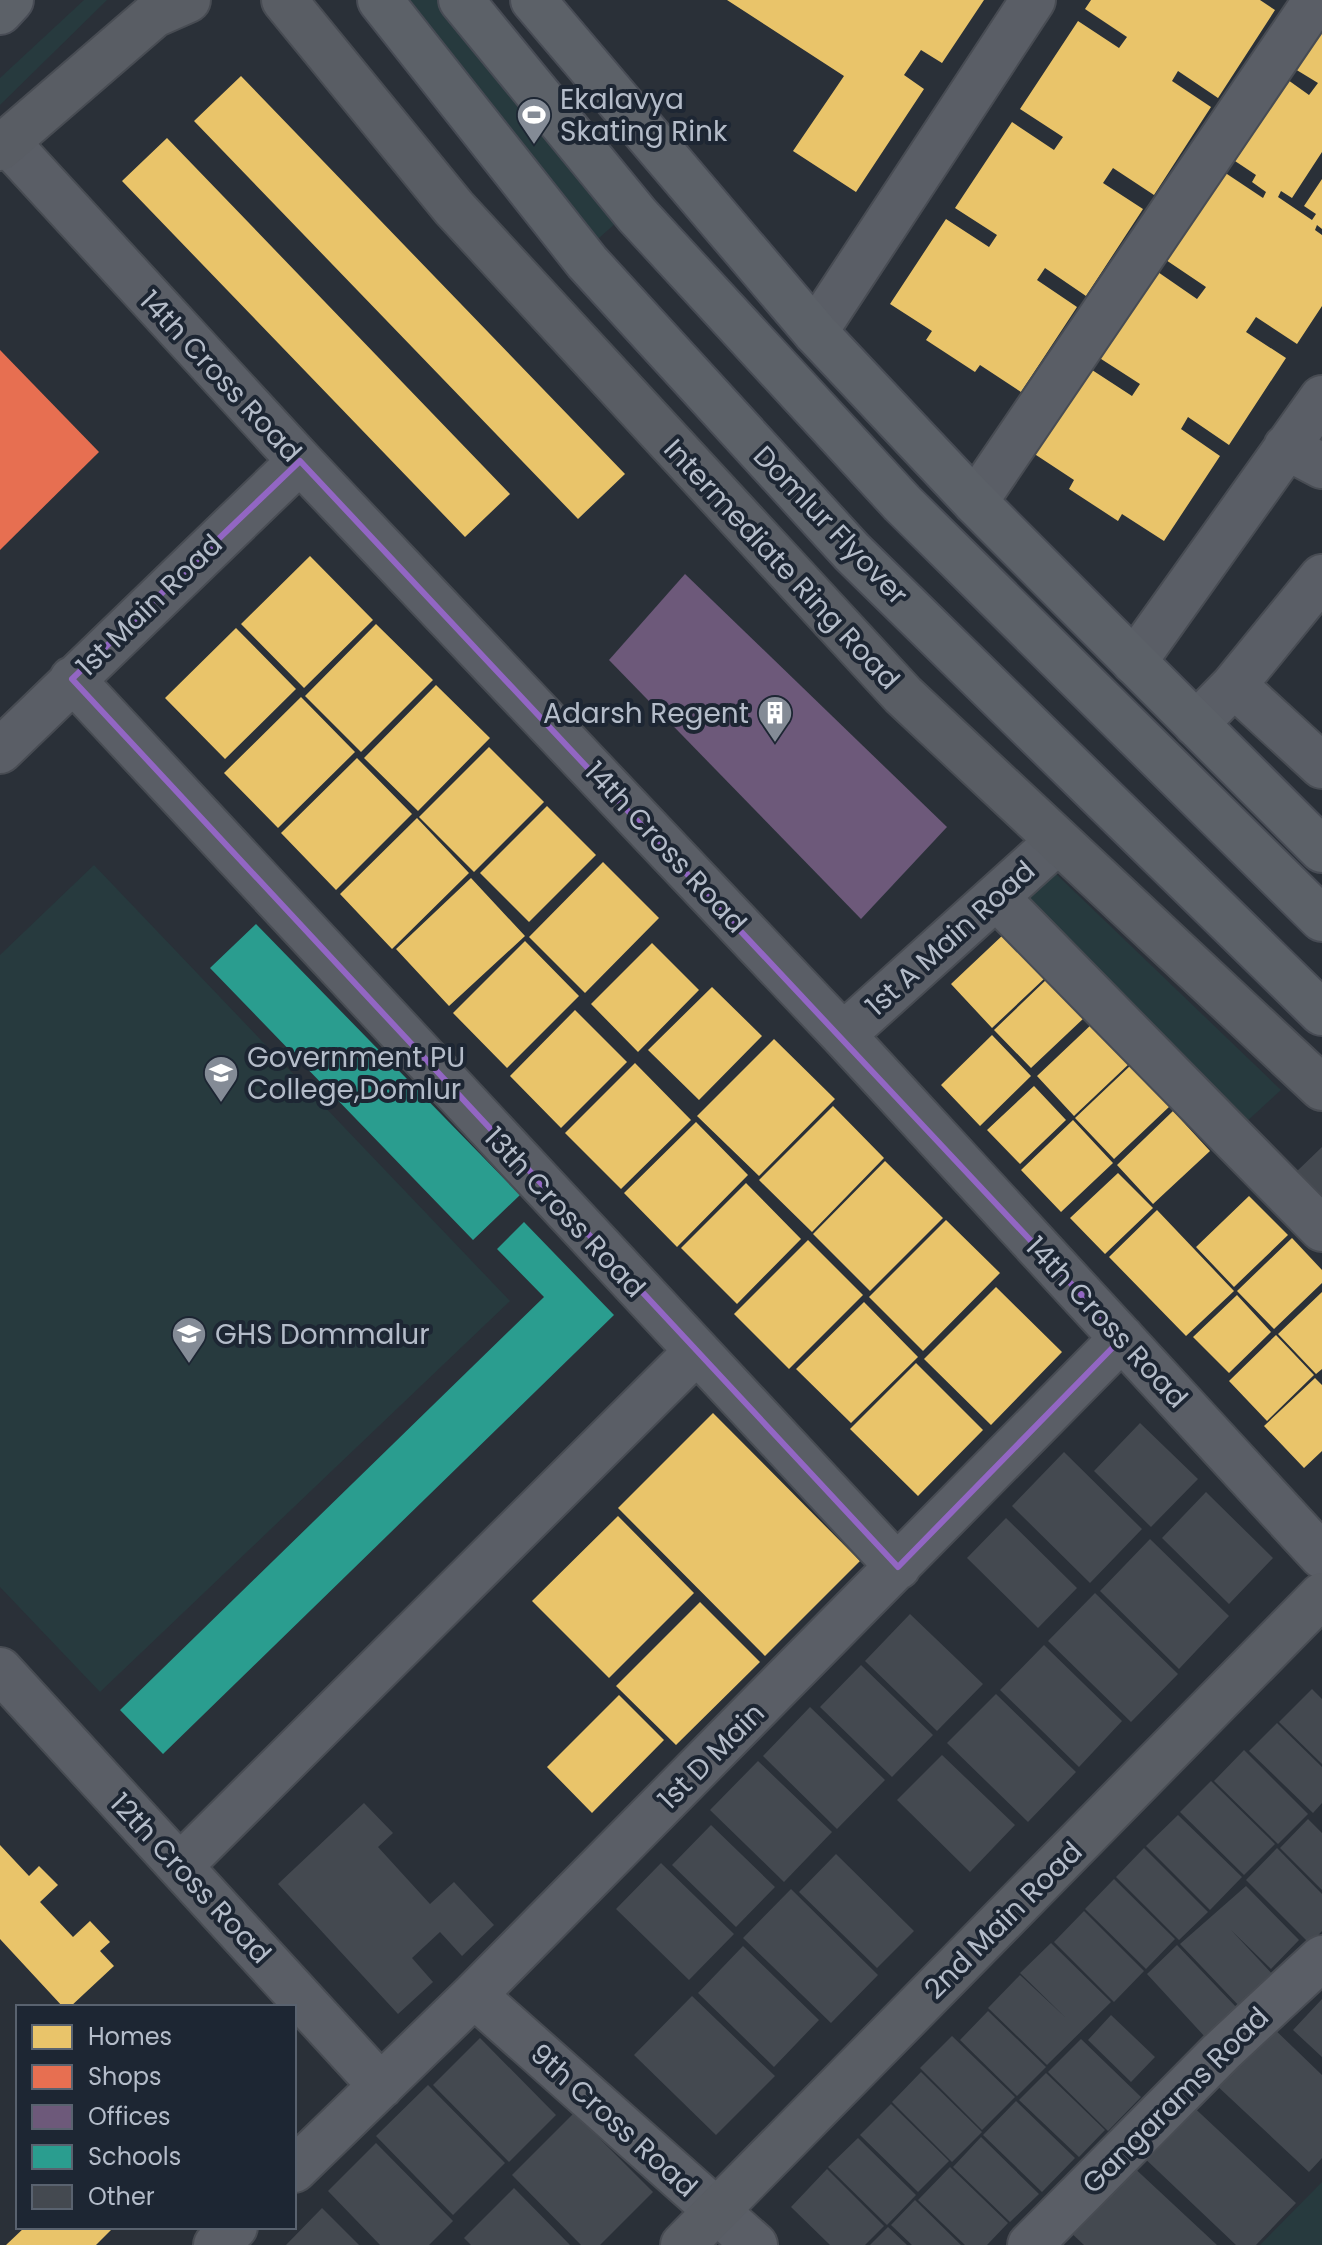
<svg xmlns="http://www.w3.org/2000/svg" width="1322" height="2245" viewBox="0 0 1322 2245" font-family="Poppins,sans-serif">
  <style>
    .green { fill: #273a3e }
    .homes { fill: #e9c46a }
    .shops { fill: #e76f51 }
    .offices { fill: #6d597a }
    .schools { fill: #2a9d8f }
    .building { fill: #444950 }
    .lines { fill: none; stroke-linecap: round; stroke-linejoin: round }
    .street-casing { stroke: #484c53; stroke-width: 48 }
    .secondary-casing { stroke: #484c53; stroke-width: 48 }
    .primary-casing { stroke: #484c55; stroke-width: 48 }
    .street { stroke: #5a5e66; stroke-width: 44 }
    .secondary { stroke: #595d64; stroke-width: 44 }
    .primary { stroke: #5c6168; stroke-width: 44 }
    .marked { fill: none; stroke: #9266c3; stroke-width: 6; stroke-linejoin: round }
    .labels { text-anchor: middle; stroke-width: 8; stroke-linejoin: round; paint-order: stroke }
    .poi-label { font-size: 28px; fill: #b4bcc9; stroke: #1d2633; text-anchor: start }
    .street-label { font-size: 28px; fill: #b4bcc9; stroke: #1d2633 }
  </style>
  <rect width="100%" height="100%" fill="#2a3038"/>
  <path class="green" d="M84,0H107L0,105V78Z
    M406,0H482L641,201L566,267Z
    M94,865L510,1301L100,1692L0,1587V955Z
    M1053,871L1281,1090L1244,1124L1018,901Z
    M1322,2182V2245H1260Z"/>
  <path class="homes" d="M727,0H984L942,63L921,50L904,75L924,89L856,192L793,151L844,76Z
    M1091,0H1260L1275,10L1218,98L1178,71L1172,81L1211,107L1154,195L1113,168L1103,183L1143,209L1086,296L1045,268L1037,280L1077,307L1021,392L980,365L975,372L926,340L932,331L890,304L946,219L989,247L997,235L955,208L1012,122L1054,150L1063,137L1020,109L1078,21L1119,48L1127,37L1085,9Z
    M1322,28V152L1292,198L1281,191L1278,197L1312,220L1316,214L1304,206L1322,179V229L1317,225L1315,230L1322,235V306L1297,344L1256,317L1246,332L1286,358L1229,445L1188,417L1181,429L1220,456L1164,541L1122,514L1118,521L1069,489L1074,480L1033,453L1089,368L1132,396L1140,384L1098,357L1155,270L1197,299L1206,287L1163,258L1221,170L1263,198L1266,192L1252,182L1256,175L1235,161L1288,80L1309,95L1318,83L1295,69Z
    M241,76L625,474L578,519L194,121Z
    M167,138L510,494L465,537L122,181Z
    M310,556L373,620L304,688L241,624Z
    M376,624L433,680L361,752L305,696Z
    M236,628L296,689L225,759L165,698Z
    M436,685L490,738L418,811L364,758Z
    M301,697L355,752L278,828L224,773Z
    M489,747L544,802L474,872L419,817Z
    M357,758L412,814L336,890L281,833Z
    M547,806L596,855L529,922L480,873Z
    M417,818L469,873L392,949L340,894Z
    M603,862L659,918L585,993L529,937Z
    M471,878L525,936L449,1006L396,949Z
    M1004,934L1045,978L992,1028L951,984Z
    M525,941L579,996L507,1068L453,1013Z
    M652,943L699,990L638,1052L591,1004Z
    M1048,978L1085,1017L1031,1068L994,1030Z
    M712,987L762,1036L699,1100L648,1050Z
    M575,1010L627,1062L561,1128L510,1076Z
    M1093,1023L1130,1063L1074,1116L1037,1076Z
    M992,1035L1031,1076L980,1126L941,1085Z
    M774,1039L835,1099L759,1176L697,1116Z
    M635,1063L691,1120L621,1189L565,1133Z
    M1131,1065L1170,1106L1114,1159L1075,1118Z
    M1034,1086L1066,1120L1020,1164L987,1130Z
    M833,1106L884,1158L812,1232L759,1180Z
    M1173,1111L1210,1151L1153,1204L1117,1165Z
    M1073,1120L1113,1163L1061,1212L1021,1170Z
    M696,1122L748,1175L677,1247L624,1193Z
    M885,1161L943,1218L870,1291L813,1234Z
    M1118,1173L1153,1208L1105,1254L1070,1218Z
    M746,1183L801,1239L737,1304L681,1248Z
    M1249,1196L1288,1235L1234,1287L1196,1247Z
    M1157,1210L1234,1291L1186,1336L1109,1257Z
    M946,1220L1000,1273L923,1351L869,1297Z
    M1292,1238L1322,1270V1283L1274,1329L1237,1291Z
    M808,1240L863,1295L789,1369L734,1314Z
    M996,1287L1062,1352L991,1425L924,1359Z
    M1322,1292V1369L1316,1374L1278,1334Z
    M1237,1295L1271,1332L1229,1373L1193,1337Z
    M864,1302L918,1357L851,1423L796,1369Z
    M1276,1335L1314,1375L1267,1421L1229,1381Z
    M916,1363L983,1430L918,1496L850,1429Z
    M1315,1378L1322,1385V1451L1304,1468L1264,1426Z
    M713,1413L860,1561L765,1656L618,1508Z
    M618,1516L694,1593L609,1678L532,1601Z
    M700,1602L760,1662L676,1745L616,1686Z
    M619,1695L664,1740L592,1813L547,1767Z
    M0,1845L29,1876L39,1866L58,1885L40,1902L73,1937L90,1921L110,1942L100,1951L114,1966L70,2007H63L0,1939Z
    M25,2227H114L96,2245H6Z"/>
  <path class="shops" d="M0,350L99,452L0,550Z"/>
  <path class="offices" d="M685,574L947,827L861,919L609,660Z"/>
  <path class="schools" d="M256,924L520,1195L473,1240L210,968Z
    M524,1222L614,1315L163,1754L120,1710L544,1297L497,1249Z"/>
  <path class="building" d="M1322,1147V1203L1294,1174Z
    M1140,1423L1198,1479L1151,1527L1094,1471Z
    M1064,1452L1142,1529L1090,1583L1012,1506Z
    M1206,1492L1273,1558L1229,1604L1162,1538Z
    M1006,1518L1077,1588L1038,1628L967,1558Z
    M1150,1539L1229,1616L1179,1669L1100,1591Z
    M1095,1593L1178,1674L1131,1722L1048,1641Z
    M910,1614L983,1684L937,1731L865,1661Z
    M1044,1645L1122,1721L1079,1767L1000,1690Z
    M861,1665L933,1735L892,1777L820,1707Z
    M1312,1689L1322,1699V1764L1279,1722Z
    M996,1694L1076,1772L1028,1822L947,1743Z
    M810,1707L885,1780L837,1829L763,1756Z
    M1277,1723L1322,1767V1803L1313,1813L1249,1751Z
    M1244,1750L1308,1814L1278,1844L1214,1781Z
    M942,1755L1015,1825L970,1872L897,1800Z
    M758,1761L832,1832L784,1882L710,1810Z
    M1211,1781L1275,1844L1244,1875L1180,1812Z
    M364,1803L393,1833L378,1847L430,1904L454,1882L494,1925L462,1956L440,1932L412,1958L433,1982L398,2014L278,1884Z
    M1178,1815L1242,1877L1210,1910L1146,1846Z
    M1308,1819L1322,1833V1890L1280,1848Z
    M711,1825L775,1887L736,1927L672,1865Z
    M1144,1848L1208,1912L1179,1940L1116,1877Z
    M1277,1848L1322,1894V1931L1310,1944L1246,1880Z
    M836,1854L914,1931L877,1968L799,1892Z
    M661,1863L734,1934L689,1980L616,1909Z
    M1114,1879L1175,1939L1146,1969L1085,1909Z
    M1246,1886L1299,1940L1271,1969L1231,1930L1274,1976L1241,2008L1180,1944Z
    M791,1889L878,1975L831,2023L743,1938Z
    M1084,1911L1144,1971L1114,2002L1054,1942Z
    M1051,1943L1111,2002L1047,2065L988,2008L1020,1975L1066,2018L1020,1973Z
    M1177,1945L1237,2008L1206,2038L1147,1974Z
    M743,1946L819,2020L774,2067L698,1993Z
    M692,1996L775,2076L716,2135L634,2055Z
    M1322,1999V2057L1293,2030Z
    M988,2011L1046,2067L1017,2096L960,2040Z
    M1111,2015L1155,2057L1131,2082L1088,2040Z
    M1269,2024L1322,2075V2158L1309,2172L1214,2083Z
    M952,2036L1015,2097L982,2130L920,2068Z
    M480,2038L556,2115L509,2162L433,2085Z
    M1081,2039L1141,2097L1108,2131L1048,2072Z
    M921,2072L982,2132L952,2162L892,2102Z
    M1046,2073L1105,2130L1079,2157L1019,2100Z
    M428,2085L505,2163L453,2215L376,2136Z
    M1186,2100L1296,2203L1256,2245H1236L1138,2152Z
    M1016,2101L1075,2158L1042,2192L983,2135Z
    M891,2104L949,2161L918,2192L860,2135Z
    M574,2113L653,2192L600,2245H581L512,2175Z
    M981,2137L1039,2194L1010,2222L953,2167Z
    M858,2138L916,2195L887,2225L828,2167Z
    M376,2143L453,2221L429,2245H380L328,2191Z
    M1129,2163L1217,2245H1084L1067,2229Z
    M950,2167L1008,2223L987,2245H965L918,2200Z
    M827,2169L884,2226L865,2245H830L791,2207Z
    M514,2188L570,2245H471L464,2238Z
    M915,2200L961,2245H912L891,2225Z
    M322,2208L359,2245H286Z
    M888,2227L907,2245H870Z"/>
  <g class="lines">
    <defs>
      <path id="street" d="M6,141L300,461L843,1035L1322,1556
        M815,332L1033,0
        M1286,447L1322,466
        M975,502L1316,0
        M1134,662L1322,398
        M72,679L898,1567
        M1234,685L1322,766
        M1196,724L1234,685L1322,577
        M0,751L300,461
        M996,897L1322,1229
        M843,1035L1058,841
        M0,1670L381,2086
        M180,1866L695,1353
        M474,1995L755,2245
        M294,2170L474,1995L1122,1338
        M216,2245L235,2227
        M1030,2245L1221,2052L1322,1958"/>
      <path id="secondary" d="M284,0L454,208L903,695L1322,1088
        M0,148L154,15L188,0
        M683,2245L1322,1595"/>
      <path id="primary" d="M380,0L587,262L852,552L1322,1013
        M461,0L637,215L902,503L1322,919
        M533,0L815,332L975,502L1322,850
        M0,12L11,0"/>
    </defs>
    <use href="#street" class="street-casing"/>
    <use href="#secondary" class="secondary-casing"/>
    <use href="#primary" class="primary-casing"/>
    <use href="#street" class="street"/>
    <use href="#secondary" class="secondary"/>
    <use href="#primary" class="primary"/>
  </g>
  <path class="marked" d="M300,461L1122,1338L898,1567L72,679Z"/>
  <defs>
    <symbol id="stadium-pin" viewBox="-11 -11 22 30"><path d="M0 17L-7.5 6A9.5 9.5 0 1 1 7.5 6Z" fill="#848b96" stroke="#1d2633"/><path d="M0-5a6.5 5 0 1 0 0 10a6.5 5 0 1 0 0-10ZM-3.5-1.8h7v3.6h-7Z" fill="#fff"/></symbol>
    <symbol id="building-pin" viewBox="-11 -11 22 30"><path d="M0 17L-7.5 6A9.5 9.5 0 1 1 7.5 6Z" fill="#848b96" stroke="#1d2633"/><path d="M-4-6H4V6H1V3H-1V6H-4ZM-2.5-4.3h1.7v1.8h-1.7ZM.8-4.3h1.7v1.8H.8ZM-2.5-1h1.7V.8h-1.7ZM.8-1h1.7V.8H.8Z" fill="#fff"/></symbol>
    <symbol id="school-pin" viewBox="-11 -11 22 30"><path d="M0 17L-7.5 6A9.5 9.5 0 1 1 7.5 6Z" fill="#848b96" stroke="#1d2633"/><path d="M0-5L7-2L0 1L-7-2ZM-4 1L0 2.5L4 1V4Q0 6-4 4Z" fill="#fff"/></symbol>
  </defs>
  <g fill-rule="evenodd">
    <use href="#stadium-pin" x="514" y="95" width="40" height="54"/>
    <use href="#building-pin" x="755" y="693" width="40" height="54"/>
    <use href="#school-pin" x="201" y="1053" width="40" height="54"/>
    <use href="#school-pin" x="169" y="1314" width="40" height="54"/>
  </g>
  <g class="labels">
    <g class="poi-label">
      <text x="560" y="109">Ekalavya<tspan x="560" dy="32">Skating Rink</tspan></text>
      <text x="749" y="723" text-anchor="end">Adarsh Regent</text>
      <text x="247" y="1067">Government PU<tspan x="247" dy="32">College,Domlur</tspan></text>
      <text x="215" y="1344">GHS Dommalur</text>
    </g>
    <g class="street-label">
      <text transform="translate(221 376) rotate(47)" y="10">14th Cross Road</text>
      <text transform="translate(831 525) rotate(46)" y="10">Domlur Flyover</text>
      <text transform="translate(782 564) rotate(47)" y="10">Intermediate Ring Road</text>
      <text transform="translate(149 605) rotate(-44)" y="10">1st Main Road</text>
      <text transform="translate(666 847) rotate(47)" y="10">14th Cross Road</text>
      <text transform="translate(950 938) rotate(-42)" y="10">1st A Main Road</text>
      <text transform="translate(565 1212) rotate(47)" y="10">13th Cross Road</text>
      <text transform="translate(1107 1322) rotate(47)" y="10">14th Cross Road</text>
      <text transform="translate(711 1756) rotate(-45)" y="10">1st D Main</text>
      <text transform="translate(191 1878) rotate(47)" y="10">12th Cross Road</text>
      <text transform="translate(1003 1920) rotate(-45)" y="10">2nd Main Road</text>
      <text transform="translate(1175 2100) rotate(-45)" y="10">Gangarams Road</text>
      <text transform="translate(614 2120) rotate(42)" y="10">9th Cross Road</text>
    </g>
  </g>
  <rect x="16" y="2005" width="280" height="224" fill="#1d2633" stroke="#59626f" stroke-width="2"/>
  <rect x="32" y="2025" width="40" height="24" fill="#e9c46a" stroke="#59626f" stroke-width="2"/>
  <text x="88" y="2045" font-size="24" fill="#b4bcc9">Homes</text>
  <rect x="32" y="2065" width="40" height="24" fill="#e76f51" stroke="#59626f" stroke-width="2"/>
  <text x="88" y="2085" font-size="24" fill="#b4bcc9">Shops</text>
  <rect x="32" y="2105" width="40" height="24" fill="#6d597a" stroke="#59626f" stroke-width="2"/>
  <text x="88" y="2125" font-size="24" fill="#b4bcc9">Offices</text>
  <rect x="32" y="2145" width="40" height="24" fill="#2a9d8f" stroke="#59626f" stroke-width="2"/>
  <text x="88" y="2165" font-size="24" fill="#b4bcc9">Schools</text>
  <rect x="32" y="2185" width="40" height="24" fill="#444950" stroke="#59626f" stroke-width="2"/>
  <text x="88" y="2205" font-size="24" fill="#b4bcc9">Other</text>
</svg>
